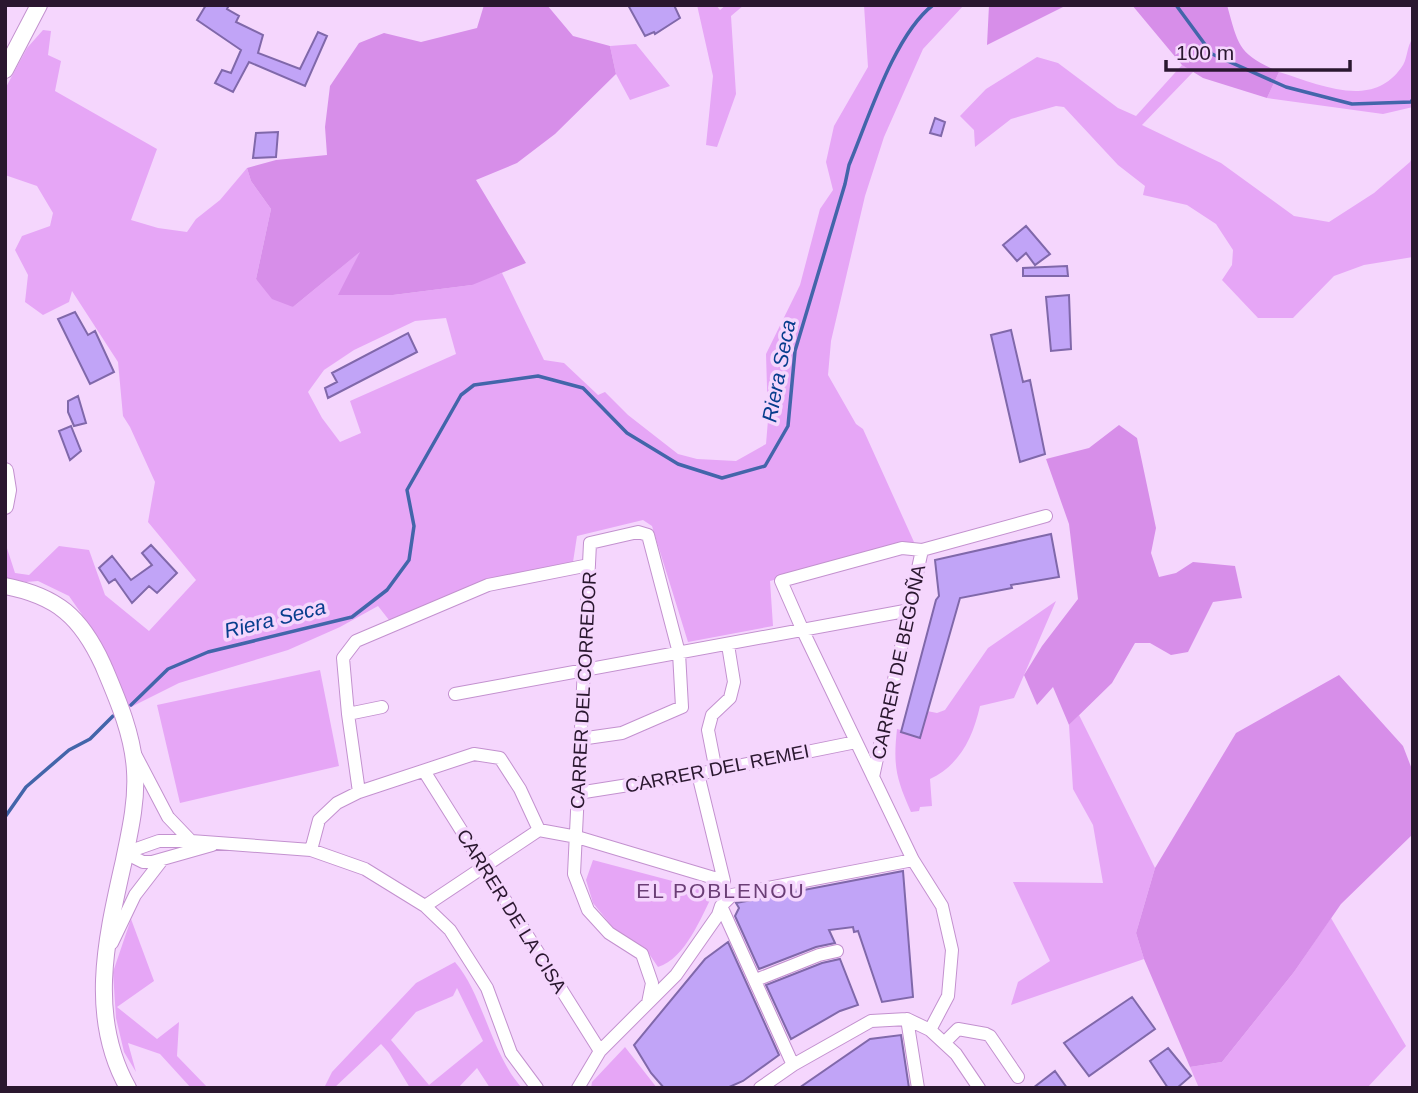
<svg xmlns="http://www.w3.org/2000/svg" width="1418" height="1093" viewBox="0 0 1418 1093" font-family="Helvetica,sans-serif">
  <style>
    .green { fill: #e6a6f6; fill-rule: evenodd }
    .forest { fill: #d78ee9 }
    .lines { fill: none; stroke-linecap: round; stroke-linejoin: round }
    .stream { stroke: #4365aa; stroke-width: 3.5 }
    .building { fill: #c1a4f7; stroke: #8068aa; stroke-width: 2 }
    .minor-casing { stroke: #c391cf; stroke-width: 14 }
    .major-casing { stroke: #c391cf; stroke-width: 18 }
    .minor { stroke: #fff; stroke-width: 12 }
    .major { stroke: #fff; stroke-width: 16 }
    .labels { text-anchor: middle; stroke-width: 7; stroke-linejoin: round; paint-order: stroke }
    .street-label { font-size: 19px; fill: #2a172f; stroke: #f5d6fd }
    .water-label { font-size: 21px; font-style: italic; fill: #073d8d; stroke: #f5d6fd }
    .neighbourhood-label { font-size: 21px; letter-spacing: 2px; fill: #6b3e76; stroke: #f5d6fd }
  </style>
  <rect width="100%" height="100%" fill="#f5d6fd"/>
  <path class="green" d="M697,5H716L720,10L726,5H744L731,16L736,94L717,147L706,145L713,76Z
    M864,5H964L923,49L884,137L865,196L831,341L828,375L856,424L863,429L914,542L770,581L773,626L688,642L652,526L643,520L577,536L573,562L501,577L440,599L389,620L378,606L340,627L288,650L179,683L129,708L97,636L69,596L38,581L26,582L5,578V542L15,573L29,575L59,546L89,550L105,595L149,631L196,580L148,522L155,482L130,427L123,416L118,362L72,291L69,302L43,315L25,302L28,275L15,250L22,236L50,226L53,213L37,186L5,175V89L27,48L43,30L51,31L48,55L61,61L55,91L157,149L131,220L158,228L187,232L196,219L220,200L247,168L251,181L271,209L256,279L293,307L361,251L339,295H393L472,285L473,282L502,273L544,360L564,363L598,395L605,392L628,415L678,454L697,459L736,461L766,444L768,420L766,354L800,285L820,209L833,190L826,162L834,126L868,67ZM446,318L456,354L350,401L361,433L340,442L322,418L308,392L324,370L354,350L415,321Z
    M1413,38V107L1383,114L1267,98L1279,72C1319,84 1371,110 1401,68C1408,60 1406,47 1413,38Z
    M636,44L670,86L630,100L616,74L610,46Z
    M1037,57L1058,63L1118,108L1136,116L1182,65L1194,71L1142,125L1221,163L1294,216L1329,222L1374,193L1410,162L1413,155V257L1364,265L1334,276L1293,318H1258L1222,280L1232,265L1233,250L1216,224L1187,205L1143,195L1145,186L1118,165L1064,107L1056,106L1011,119L975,147L974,130L960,116L986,89Z
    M1056,601L1014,698L980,706C973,737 960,765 930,779L932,806L920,807L919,811L911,812C896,778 893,766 897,729L918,735L927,711L937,713L945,710L988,648Z
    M320,670L339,766L180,803L157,705Z
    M1079,715L1155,868L1136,933L1144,959L1011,1005L1018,982L1050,961L1013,882L1103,883L1093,825L1073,789L1069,725Z
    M593,860L714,892C701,917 686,958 658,967L645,948L614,929L593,903L586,880Z
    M1331,918L1406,1046L1367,1088H1199L1190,1067L1222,1062L1294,972Z
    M131,919L154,981L117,1007L157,1039L179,1022L177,1056L208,1088H191L160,1054L128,1043L136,1072L124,1052L116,1018L113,972Z
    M455,962C483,994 491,1054 522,1088H490L477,1068L458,1088H410L389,1053L381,1044L334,1088H324L332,1072L416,983ZM457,988L483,1041L429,1085L391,1040L416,1012L453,996Z
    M625,1047L657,1088H591L592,1082Z"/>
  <path class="forest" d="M484,5H547L573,36L610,46L616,74L555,134L517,163L476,180L526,263L472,285L393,295H338L360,252L293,307L272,299L256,279L271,209L251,181L247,168L276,160L327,155L325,127L330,86L359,43L384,33L421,42L477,28Z
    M989,5H1067L987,45Z
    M1132,5H1227C1239,48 1238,53 1279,72L1267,98L1203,78L1182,65Z
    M1119,425L1137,438L1156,528L1151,553L1159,577L1176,573L1193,562L1235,566L1242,598L1213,602L1188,652L1171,655L1150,643H1135L1112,683L1069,725L1053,687L1037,705L1024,675L1042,646L1078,599L1069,524L1046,459L1089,448Z
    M1339,675L1403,746L1413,772V834L1341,904L1294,972L1222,1062L1190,1067L1144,959L1136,933L1155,868L1236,733Z"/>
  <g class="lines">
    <path class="stream" d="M1176,5L1212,54L1286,87L1352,104L1411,102L1413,99
      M131,705L168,669L208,652L352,617L387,590L409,560L414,526L407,490L461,395L474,385L538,376L583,388L627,433L678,464L722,478L765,466L788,426L795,351L845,184L849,165C868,120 894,35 933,5
      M5,817L26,787L69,750L90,739L113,716"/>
  </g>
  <path class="building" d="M206,5H229L227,9L239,16L236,22L263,35L258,53L300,69L318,32L327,36L305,86L249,62L233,92L215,83L222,70L231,73L241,50L197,20Z
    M628,5H674L680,18L655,34L654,32L645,36Z
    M935,118L945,122L941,136L930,133Z
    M278,132L276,157L253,158L256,133Z
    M1026,226L1050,254L1035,265L1026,253L1017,261L1003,245Z
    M1067,266L1068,276H1023V268Z
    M1069,295L1071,349L1051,351L1046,297Z
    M75,312L88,335L95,331L114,372L90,384L58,319Z
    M1011,330L1023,382L1030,380L1045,454L1020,462L991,335Z
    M408,333L417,352L328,398L325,388L337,382L332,373Z
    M78,396L86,423L74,426L68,412V401Z
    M71,426L81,451L70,460L59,431Z
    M1051,534L1059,577L1011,585L1012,588L960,598L920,738L901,732L936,600L939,596L935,560Z
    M151,545L177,573L157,593L149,586L132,603L115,579L109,583L99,568L112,556L131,580L152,565L142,553Z
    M903,871L913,997L882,1002L858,931L854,932L853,927L829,930L835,943L816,947L759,969L735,916L739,908L736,903Z
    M728,942L779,1055L743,1081L727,1088H664L651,1073L634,1045L705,959Z
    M840,959L858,1005L840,1011L791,1039L766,985L822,963Z
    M1132,997L1155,1029L1089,1076L1064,1043Z
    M901,1035L909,1088H799L870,1039Z
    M1168,1048L1191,1076L1177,1088H1168L1150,1061Z
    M1055,1071L1067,1088H1033Z"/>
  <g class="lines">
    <defs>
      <path id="minor" d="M922,550L902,548L781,581L803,631L913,860L942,906L952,950L948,996L930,1030
        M455,694L910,610
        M348,714L382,707
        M580,739L622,733L682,707L679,653L648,535L638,532L590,543L574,874L588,910L609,933L642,954L652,983L648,1003
        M135,754L168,817L191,841
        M424,771L600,1051
        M716,771L708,730L712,715L730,698L734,682L728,645
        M873,777L922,550L1046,516
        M359,792L348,714L343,658L356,641L488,585L589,565
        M578,793L698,774L856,742
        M539,830L577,837L724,881L698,774
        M311,850L319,820L337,803L359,792L474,754L500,758L520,789L539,830
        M125,853L159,841H191L311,850L365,869L425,906L450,930L487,988L511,1053L537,1088
        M125,853L143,862H152L212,845
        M425,906L539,830
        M721,906L793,1065
        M112,943L135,895L162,860
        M756,980L819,955L837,951
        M907,1019L918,1088
        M944,1043L958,1029L986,1034L990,1036L1018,1077
        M578,1088L600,1051L676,975L718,915L721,906L732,895L913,860
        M760,1088L793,1065L871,1021L907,1019L930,1030L956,1054L979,1088"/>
      <path id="major" d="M5,70L39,5
        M5,471L8,490L5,506
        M5,586C57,596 81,617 103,665C117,698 133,734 135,771C137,801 130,831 124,860C107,936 87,1015 128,1088"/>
    </defs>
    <use href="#minor" class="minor-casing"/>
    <use href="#major" class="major-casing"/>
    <use href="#minor" class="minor"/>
    <use href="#major" class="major"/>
  </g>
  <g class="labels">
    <g class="street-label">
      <text transform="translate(898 662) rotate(-78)" y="7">CARRER DE BEGOÑA</text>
      <text transform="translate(583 690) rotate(-87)" y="7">CARRER DEL CORREDOR</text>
      <text transform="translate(717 768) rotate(-11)" y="7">CARRER DEL REMEI</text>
      <text transform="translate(512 911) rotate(58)" y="7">CARRER DE LA CISA</text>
    </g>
    <g class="water-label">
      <text transform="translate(779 371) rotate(-79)" y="7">Riera Seca</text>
      <text transform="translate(275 619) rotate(-14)" y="7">Riera Seca</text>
    </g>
    <g class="neighbourhood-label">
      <text x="721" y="898">EL POBLENOU</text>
    </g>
  </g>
  <rect width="1418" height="1093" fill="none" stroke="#2a172f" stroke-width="14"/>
  <path d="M1166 60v10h184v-10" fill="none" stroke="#2a172f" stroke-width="3.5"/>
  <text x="1176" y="60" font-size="21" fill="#2a172f" stroke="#f5d6fd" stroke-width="5" paint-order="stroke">100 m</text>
</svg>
